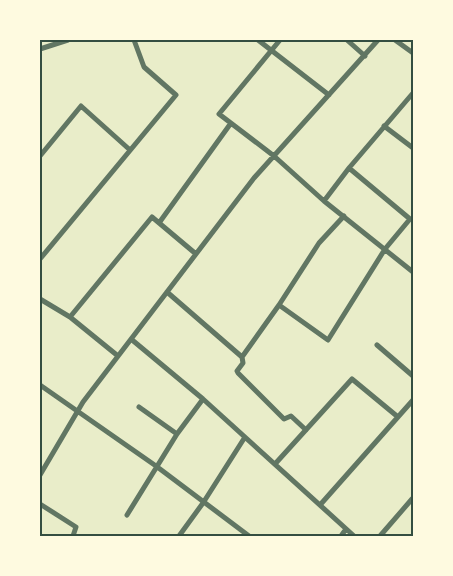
<svg xmlns="http://www.w3.org/2000/svg" width="453" height="576" viewBox="0 0 453 576" font-family="'Golos Text',sans-serif">
  <style>
    .lines { fill: none; stroke-linecap: round; stroke-linejoin: round }
    .minor { stroke: #617663; stroke-width: 5 }
    .neatline { fill: none; stroke: #344e41; stroke-width: 2 }
  </style>
  <rect width="100%" height="100%" fill="#e9edc9"/>
  <g class="lines">
    <path class="minor" d="M258,40L329,95
      M280,40L219,114L274,156L324,201L413,272
      M347,40L365,56
      M395,40L413,53
      M40,49L68,40
      M384,126L413,148
      M40,156L81,106L130,150
      M349,168L413,93
      M324,201L349,168L410,219L385,249L328,340L279,305L319,243L344,216
      M159,223L231,123
      M40,259L176,95L144,67L134,40
      M167,292L242,357L243,363L237,371L238,373L284,419L291,416L306,430
      M40,299L70,317
      M131,339L203,399L354,536
      M377,345L413,376
      M118,356L70,317L152,217L196,254
      M242,357L279,305
      M40,385L156,466L249,536
      M139,407L177,434
      M275,464L352,379L398,417
      M40,475L83,402L254,178L378,40
      M40,504L76,527L73,536
      M320,505L413,400
      M127,515L177,434L203,399
      M179,536L203,503L245,437
      M341,536L346,529
      M380,536L412,499"/>
  </g>
  <rect width="453" height="576" fill="none" stroke="#fefae0" stroke-width="82"/>
  <rect x="41" y="41" width="371" height="494" class="neatline"/>
</svg>
